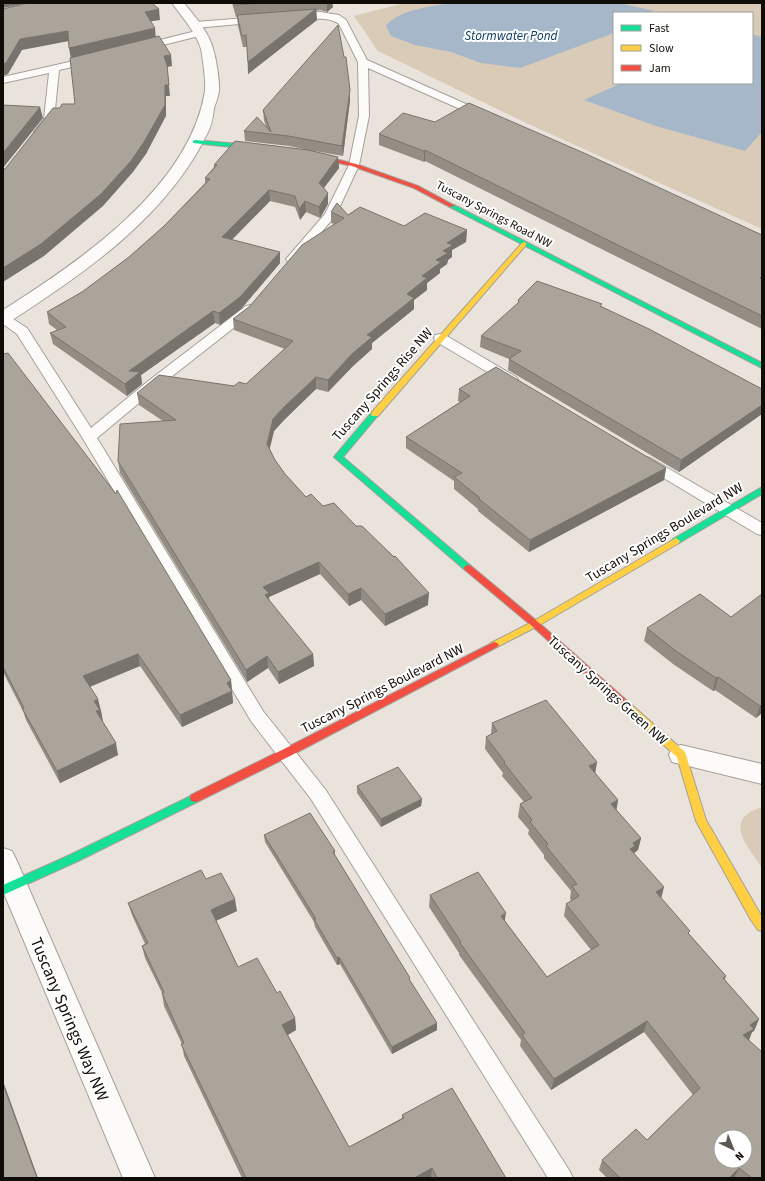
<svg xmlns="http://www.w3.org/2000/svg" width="765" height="1181" viewBox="0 0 765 1181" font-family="'Source Sans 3',sans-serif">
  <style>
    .green { fill: #d9cbb8; fill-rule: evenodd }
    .water { fill: #a5b7c9 }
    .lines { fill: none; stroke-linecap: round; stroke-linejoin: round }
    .lane-casing { stroke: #a5a09a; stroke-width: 2 }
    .street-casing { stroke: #a5a09a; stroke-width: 2 }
    .fast-casing { stroke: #a5a09a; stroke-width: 2 }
    .slow-casing { stroke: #a5a09a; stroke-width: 2 }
    .jam-casing { stroke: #a5a09a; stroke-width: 2 }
    .lane { fill: #fcfbfa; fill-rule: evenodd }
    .street { fill: #fcfbfa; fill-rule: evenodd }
    .fast { fill: #16e098; fill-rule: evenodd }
    .slow { fill: #ffcf43; fill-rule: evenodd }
    .jam { fill: #f24e42; fill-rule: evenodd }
    .wall { fill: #938d84 }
    .shaded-wall { fill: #78736c }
    .building { fill: #aba49a; stroke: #78736c; fill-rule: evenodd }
    .labels { text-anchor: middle; stroke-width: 4; stroke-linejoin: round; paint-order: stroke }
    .far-street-label { font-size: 12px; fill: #100c07; stroke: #fff }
    .far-water-label { font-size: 13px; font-style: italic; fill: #093b61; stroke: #fff }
    .street-label { font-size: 14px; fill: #100c07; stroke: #fff }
    .near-street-label { font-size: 17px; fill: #100c07; stroke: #fff }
  </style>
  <rect width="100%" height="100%" fill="#eae3db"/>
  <path class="green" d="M404,3H762V229L526,123L378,51L354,16ZM614,13H752V83H614Z
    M759,808H762V868C748,846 723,821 759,808Z"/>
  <path class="water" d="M457,3H620L654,11L651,13H614V33L520,68L481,63L451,52L415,45L391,36L386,26C399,9 436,5 457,3Z
    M752,34L762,37V132L745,151L656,126L584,100L622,83H752Z"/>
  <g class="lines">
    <defs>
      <path id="lane" d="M320,12L339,15L346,20L367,60L486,113L487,115L486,117H478L368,68L369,116L359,165L336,215L296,262H288L286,259L325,214L349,165L359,116L358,62L339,24C324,13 298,24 290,17L295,14Z
        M259,17L262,18L264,20L262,22L195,28L190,25L195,22Z
        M200,30L203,31L205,33L203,35L143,50L138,47L140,45Z
        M91,57L94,58L96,60L94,62L59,70L54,119L43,134H35L34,132L44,119L49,73L3,83V77Z
        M250,305L254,306L256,309L254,312L157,388L97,438L263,711L325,789L569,1170L573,1178H548L311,799L251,721L82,437L17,334L3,324V314L7,315L27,328L91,428L147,382L246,306Z
        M440,334L445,335L516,377L518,380L516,383H506L435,341L434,338L435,335Z
        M647,457L652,459L762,523V535L757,534L642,465L640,462L642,459Z"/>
      <path id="street" d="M172,3H184C195,17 209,32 213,49C216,57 220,83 219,91C218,97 216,103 214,108C213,116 212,125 208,132C168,216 85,273 9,322L3,323V310C79,262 190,187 205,91C206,82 203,59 201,49C196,32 182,17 172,3Z
        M681,745L762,764V784L672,762L669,755L672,748Z
        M3,848L12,851L16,859L155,1178H123L3,891Z"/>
      <path id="fast" d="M195,140L262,146L265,148L262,150L193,143V141Z
        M450,205H454L762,363V368L450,207Z
        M372,412H378L379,414L343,457L471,566L472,568L471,570H465L334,457Z
        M762,487V494L679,543H673L672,541L673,539Z
        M195,794L199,795L200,798L199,801L78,861L3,895V885L70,855Z"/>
      <path id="slow" d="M524,242L526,243V245L378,416H372L371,414L372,412L522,243Z
        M676,538L680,541L679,543L538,626L497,647H491L489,645L491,643L532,622Z
        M622,698L625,699L685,752L706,820L762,917V931L758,930L751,920L696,821L677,757L619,705L617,702L619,699Z"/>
      <path id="jam" d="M310,153L356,164L418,186L455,206L450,207L414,188L352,166L308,156V154Z
        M468,565L471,566L538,622L625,699L627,702L625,705H619L532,626L465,570L464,568L465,566Z
        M494,642L497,643L499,645L497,647L290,756L199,801L195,802L191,801L190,798L191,795L282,750Z"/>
    </defs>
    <use href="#lane" class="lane-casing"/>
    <use href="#street" class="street-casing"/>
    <use href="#fast" class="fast-casing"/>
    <use href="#slow" class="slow-casing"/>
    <use href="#jam" class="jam-casing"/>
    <use href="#lane" class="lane"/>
    <use href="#street" class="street"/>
    <use href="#fast" class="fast"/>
    <use href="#slow" class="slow"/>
    <use href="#jam" class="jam"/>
  </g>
  <path class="wall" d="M232,3H332L333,7L327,12L320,10L316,11L317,20L248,74L247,47H243L238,26L237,17H236Z
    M350,90V100L343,156L309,150L338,157L339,168L324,188L328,193V204L320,218L306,212L300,220L295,207L270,201L232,240L280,252V263L241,309L220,325L215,323L141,375L142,384L127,396L53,344L50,333L57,330L49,324L47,312L82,292L129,257L164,226L205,183V178L214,167V165L308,150L289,146L245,141L244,131L266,127L264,120L263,110Z
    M379,134L762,235V329L425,161L424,162L379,145Z
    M331,212L404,226L467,230L466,242L452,250V257L448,260L447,264L440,269V273L427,283V290L414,300V309L372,343V349L353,366L328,392L316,389L285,419L274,431L269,449L275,460L285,474L306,497L323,506L428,605L385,626L361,600L349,606L320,574L269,597V601L313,654L314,666L279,684L268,668L247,682L120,473L118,461L163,421L139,405L137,393L234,386L246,384L285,349L234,330L233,319L250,306L334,224L331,223Z
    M518,300L602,307L762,389V414L679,472L508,370L509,359L480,347L481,336L518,304Z
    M3,354L231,680L233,703L182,727L140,666L90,687L101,711L103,722L118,755L60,783L26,720L23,711L3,672Z
    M459,389L666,468L664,480L529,552L478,511V509L454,489V481L406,448V437L460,402L458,401Z
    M731,617L762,713L756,718L715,690L713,691L673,664L644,641L647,628Z
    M492,723L595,773L618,800L616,810L641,838L638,850L634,853L661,898L689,934L726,976L725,980L759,1019L754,1031L752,1032L749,1040L762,1178H607L599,1170L602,1160L647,1140L693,1095L644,1032L551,1090L520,1046L521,1040L459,955V953L429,907L430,895L505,921L547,977L591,950L564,916L566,904L571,901L570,898L571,891L544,858V855L528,834L529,830L518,817L520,804L524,802L502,776L503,773L485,749L486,737L491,734Z
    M357,786L422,799L421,806L381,827L357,793Z
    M264,835L335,851V855L410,981L437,1030L392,1054L340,964L337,965L315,927L314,922L265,842Z
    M206,879L237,911L216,921L238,967L277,993L295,1018L296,1030L288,1035L349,1147L402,1118V1115L506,1178H242L184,1056L182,1044L164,1006L162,993L145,958L142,946L145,944L132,915L128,903Z"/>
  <path class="shaded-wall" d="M3,3H28L3,8Z
    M327,3H332L333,7L327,12Z
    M159,9L160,20L146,22L145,12Z
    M316,9L317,20L248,74V62Z
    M155,28L156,39L71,59L69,48Z
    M68,31L69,41L22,50L8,74L3,76V64L20,39Z
    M171,55L172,66L167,67L170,96H166V116L146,154L133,172L103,206L44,256L3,282V268L164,56Z
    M350,90V100L343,156L342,146Z
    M40,107L43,118L3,168V153Z
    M425,150V161L424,162V151Z
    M338,157L339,168L319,194V183Z
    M269,190L270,201L223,248L222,237Z
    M328,193V204L320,218L319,207Z
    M305,201L306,212L300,220L299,209Z
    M467,230L466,242L452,250V257L448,260L447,264L440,269V273L427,283V290L414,300V309L372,343V349L353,366L328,392V380L367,335L407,294L422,276L436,260L443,251L447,243Z
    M280,252V263L241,309L220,325L219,313Z
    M213,311L215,323L141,375L142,384L127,396L125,384L129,371Z
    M316,377V389L285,419L274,431L268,456L267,444L273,419L284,407Z
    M762,405V414L679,472L681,460Z
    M666,468L664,480L529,552L530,540Z
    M319,562L320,574L269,597L270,605L266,607L263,587Z
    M361,588V600L349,606L348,594Z
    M429,593L428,605L385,626V614Z
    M138,654L140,666L86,688L83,676Z
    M313,654L314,666L279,684L278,672Z
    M267,656L268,668L247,682L246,670Z
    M718,677L715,690L713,691L716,678Z
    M231,680L233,703L182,727L180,715Z
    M98,699L101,711L103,722L96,711L94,701Z
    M762,704V713L756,718L760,706Z
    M116,743L118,755L60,783L57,771Z
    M597,762L595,775L589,766Z
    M422,799L421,806L381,827V819Z
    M618,800L616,813L611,804Z
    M641,838L638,850L634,853L632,858L630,849L633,843Z
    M664,887L661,899L656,892Z
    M235,899L237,911L213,922L211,910Z
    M506,913L504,925L501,916Z
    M339,957L340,964L337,965V958Z
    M295,1018L296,1030L284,1037L282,1025Z
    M759,1019L754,1031L752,1032L749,1040L739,1047L743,1035L750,1025Z
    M647,1021L644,1032L551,1090L554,1079Z
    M437,1023V1030L392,1054V1047Z
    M3,1081L38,1178H37L3,1084Z
    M432,1168L431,1178H414Z
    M739,1168L734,1178H729Z"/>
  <path class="building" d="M28,3H152L159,9L145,12L155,28L69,48L68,31L20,39L6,63L3,64V9Z
    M234,3H266L235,5Z
    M316,9L248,62L246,35L242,36L237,15Z
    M338,25L344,57H346L350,90L342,146L288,136L244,131L257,117L271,132L263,110Z
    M159,36L171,55L164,56L167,65L169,85H165V105L144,142L131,161L101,194L41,244L3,268V169H5L53,108H60L62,104H75L70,58Z
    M469,103L584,153L762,235V276L760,278L762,279V316L425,150L424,151L379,134L403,113L435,122Z
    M3,105L40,107L3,153Z
    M235,141L308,150L338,157L319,183L328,193L319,207L305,201L299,209L295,196L269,190L222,237L280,252L240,297L219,313L213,311L129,371L140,372L125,384L50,333L66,327L47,312L82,292L129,257L164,226L210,179L205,178L217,165H214Z
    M337,203L348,215L360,207L404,226L425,213L467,230L447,243L453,245L443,251L448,253L436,260L441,262L422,276L427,278L407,294L414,298L367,335L372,337L352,354L328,380L316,377L284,407L273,419L267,444L275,460L285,474L306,497L311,494L323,506L334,503L356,526H362L394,557L395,556L429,593L385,614L361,588L348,594L319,562L263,587L269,593L265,595L313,654L278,672L267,656L246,670L118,461L120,424L176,420L137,393L159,375L234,386L239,382L246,384L293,341L233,319L250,306L302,245L344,218L331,212Z
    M537,281L602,304L600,306L649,329L762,389V405L681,460L509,359L521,351L481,336L519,302L518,300Z
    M8,353L116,494L117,490L231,680L227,683L232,691L180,715L138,654L83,676L98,699L94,701L100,710L96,711L116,743L57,771L22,708H24L3,667V354Z
    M496,367L666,468L530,540L479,499L480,498L454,477L462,473L406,437L470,396L459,389Z
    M700,594L731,617L762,594V704L760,706L718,677L716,678L676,651L647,628Z
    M546,700L597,762L589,766L618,800L611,804L641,838L633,843L635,846L630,849L664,887L656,892L690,931L688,933L726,976L723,978L759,1019L750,1025L754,1029L743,1035L762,1052V1178H752L739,1168L729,1178H620L602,1160L636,1129L647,1140L700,1088L647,1021L554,1079L522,1035L525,1033L460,943L461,942L430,895L478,872L506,913L501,916L547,977L599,945L566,904L579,896L572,886L577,884L546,846L548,844L530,822L532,820L520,804L532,798L504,763L505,762L486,737L497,731L492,723ZM721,1137H745V1161H721Z
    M398,767L422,799L381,819L357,786Z
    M310,813L335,851L333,852L410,978L409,979L437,1023L392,1047L339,957L337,958L314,919H316L264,835Z
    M201,870L206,879L221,873L235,899L211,910L238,967L257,958L277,993L280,991L295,1018L282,1025L349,1147L404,1118L402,1115L452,1088L506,1178H437L432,1168L414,1178H246L181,1044L184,1043L162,993L164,992L142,946L148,943L128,903Z
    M3,1084L37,1178H3Z"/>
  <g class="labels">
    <g class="far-street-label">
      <text transform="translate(494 214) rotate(28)" y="4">Tuscany Springs Road NW</text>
    </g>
    <g class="far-water-label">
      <text x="511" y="40">Stormwater Pond</text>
    </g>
    <g class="street-label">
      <text transform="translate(382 384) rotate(-49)" y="5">Tuscany Springs Rise NW</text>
      <text transform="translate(664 532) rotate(-31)" y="5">Tuscany Springs Boulevard NW</text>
      <text transform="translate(382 688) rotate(-27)" y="5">Tuscany Springs Boulevard NW</text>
      <text transform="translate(608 690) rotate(42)" y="5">Tuscany Springs Green NW</text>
    </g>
    <g class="near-street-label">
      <text transform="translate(70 1019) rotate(67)" y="6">Tuscany Springs Way NW</text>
    </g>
  </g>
  <rect width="765" height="1181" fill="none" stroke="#100c07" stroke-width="8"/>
  <rect x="613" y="12" width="140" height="72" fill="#ffffff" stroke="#9f9e9c"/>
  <rect x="621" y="25" width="20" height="6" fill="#16e098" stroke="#9f9e9c"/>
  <text x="649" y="32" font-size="12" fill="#100c07">Fast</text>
  <rect x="621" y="45" width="20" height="6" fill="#ffcf43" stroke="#9f9e9c"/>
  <text x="649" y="52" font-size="12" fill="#100c07">Slow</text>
  <rect x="621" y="65" width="20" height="6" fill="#f24e42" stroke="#9f9e9c"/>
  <text x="649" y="72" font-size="12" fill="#100c07">Jam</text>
  <g transform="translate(733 1149) rotate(137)"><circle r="19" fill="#ffffff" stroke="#9f9e9c"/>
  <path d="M0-3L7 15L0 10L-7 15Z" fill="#5c5751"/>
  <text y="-6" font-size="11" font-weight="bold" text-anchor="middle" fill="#100c07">N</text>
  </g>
</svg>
